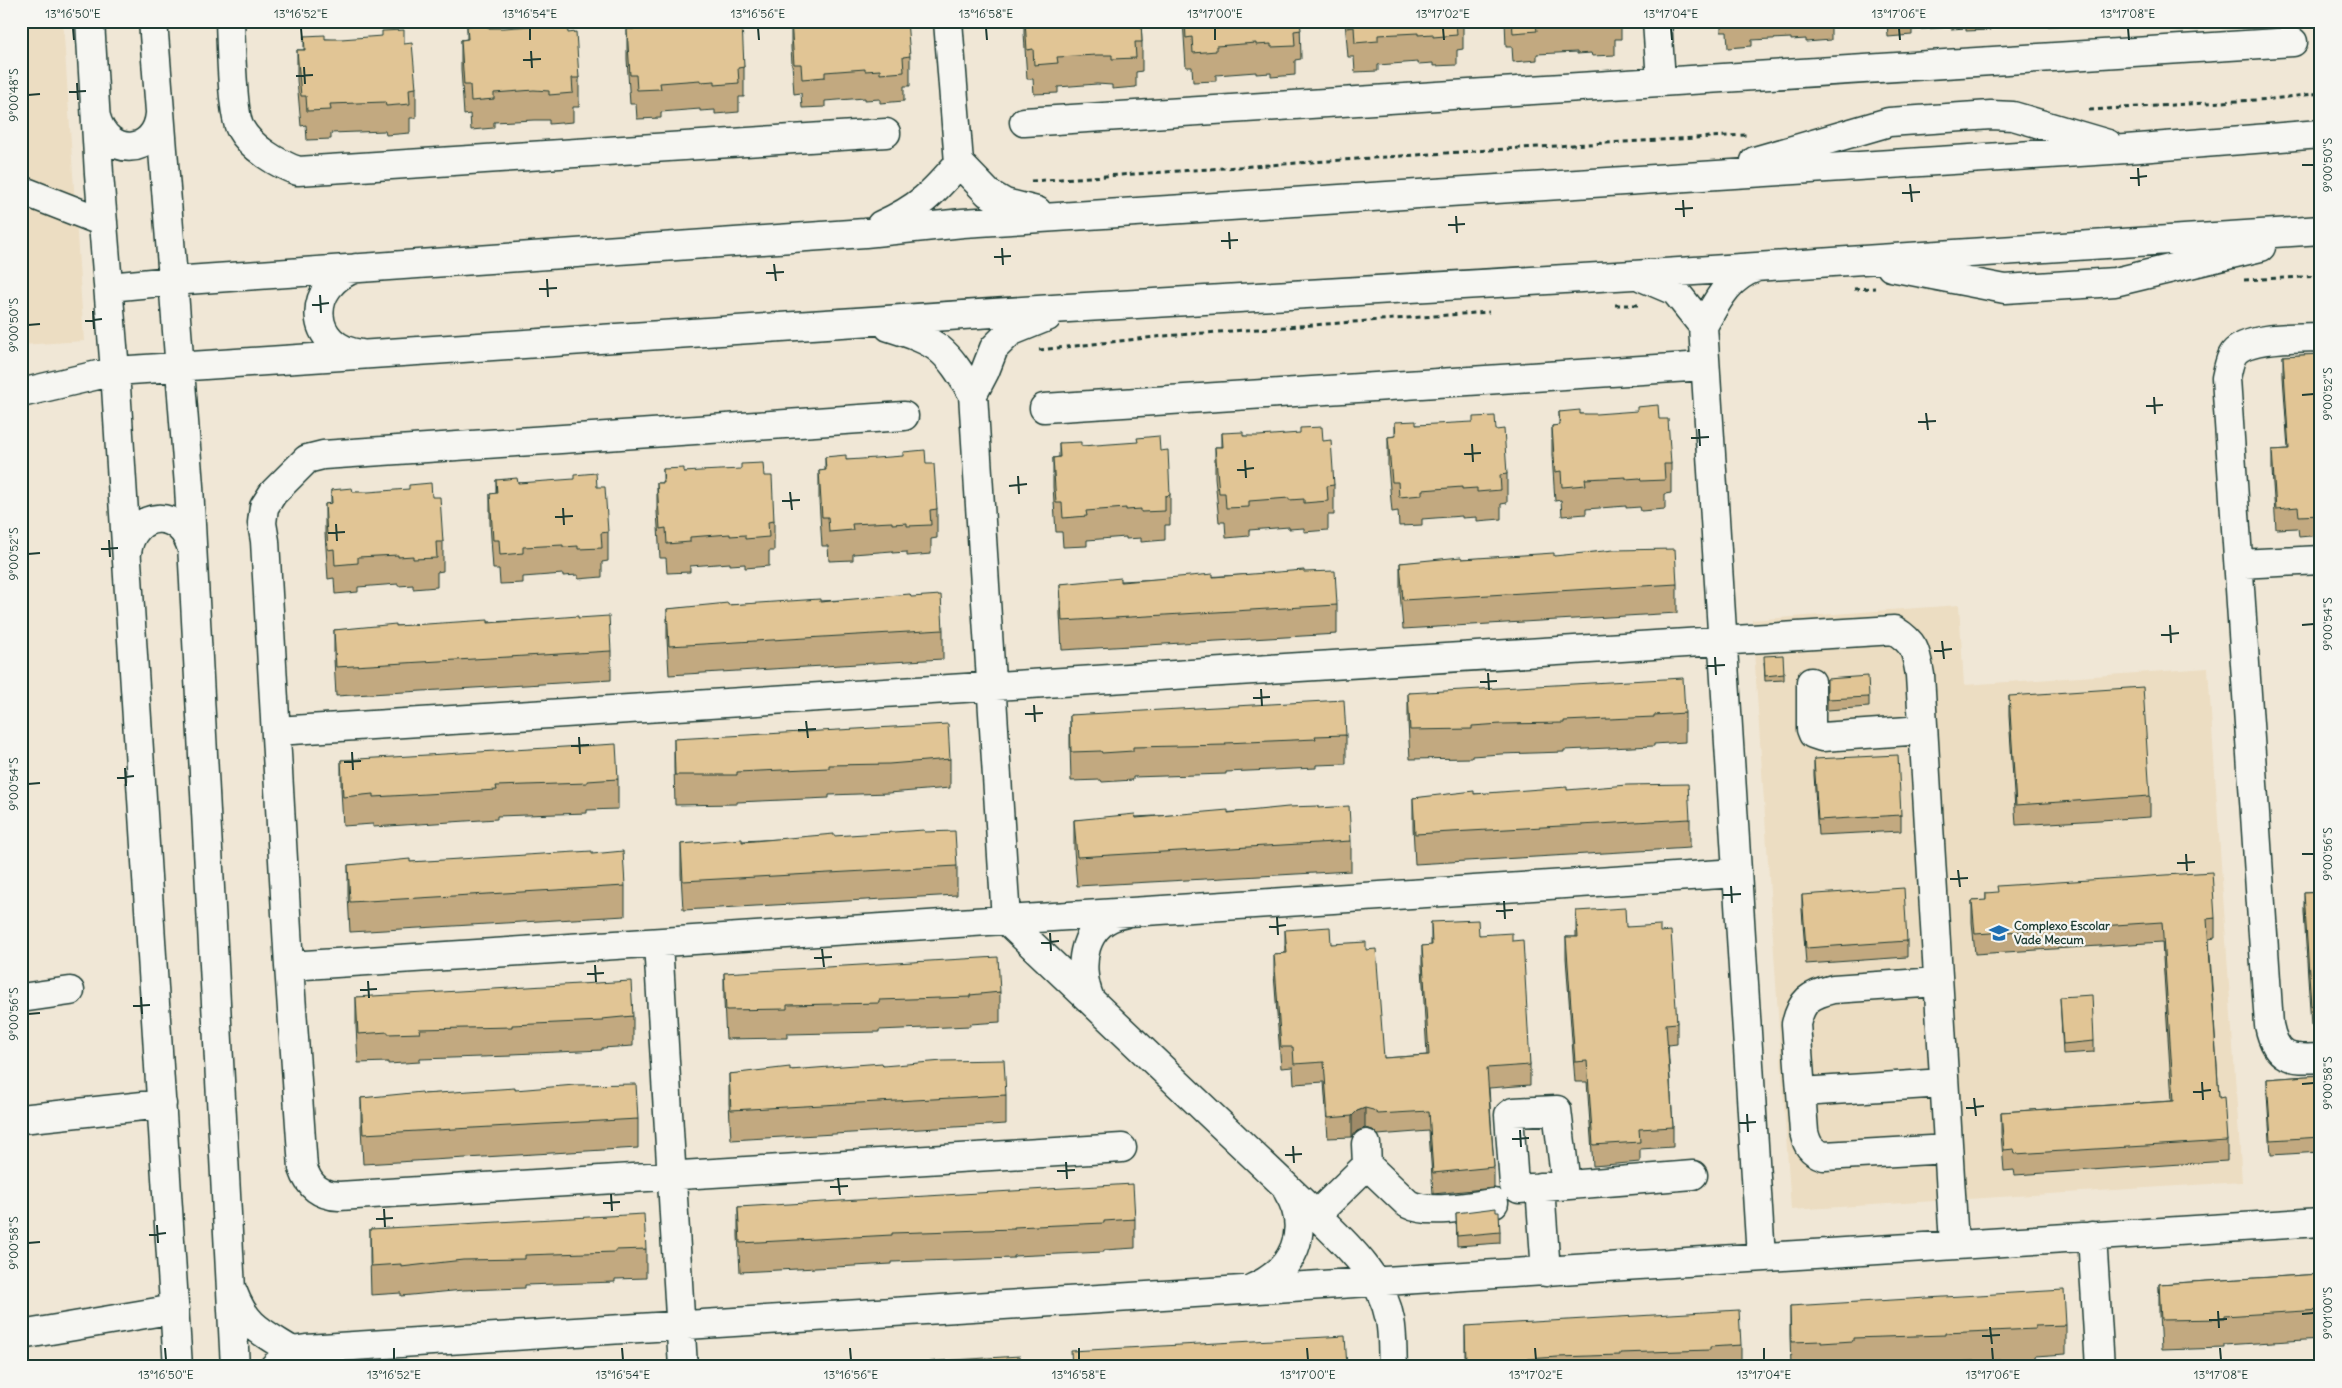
<svg xmlns="http://www.w3.org/2000/svg" width="2342" height="1388" viewBox="0 0 2342 1388" font-family="Delius,sans-serif">
  <style>
    .built { fill: #ecddc2 }
    .lines { fill: none; stroke-linecap: round; stroke-linejoin: round }
    .minor-casing { stroke: #1f3d34; stroke-width: 31 }
    .path { stroke: #1f3d34; stroke-width: 3; stroke-dasharray: 5 4; stroke-linecap: butt }
    .minor { stroke: #f6f6f2; stroke-width: 28 }
    .wall { fill: #c2a980; stroke: #1f3d34 }
    .shaded-wall { fill: #9e8a68; stroke: #1f3d34 }
    .building { fill: #e1c595; stroke: #1f3d34 }
    .ticks { fill: none; stroke: #1f3d34; stroke-width: 2 }
    .labels { text-anchor: middle; stroke-width: 4.5; stroke-linejoin: round; paint-order: stroke }
    .poi-label { font-size: 12px; font-weight: bold; fill: #1f3d34; stroke: #f6f6f2; text-anchor: start }
    .neatline { fill: none; stroke: #1f3d34; stroke-width: 2 }
    .ticks-label { font-size: 12px; text-anchor: middle; fill: #1f3d34 }
  </style>
  <rect width="100%" height="100%" fill="#f0e7d6"/>
  <filter id="ink" filterUnits="userSpaceOnUse"><feTurbulence type="fractalNoise" baseFrequency=".02" numOctaves="2"/><feDisplacementMap in="SourceGraphic" scale="10" xChannelSelector="R" yChannelSelector="G"/><feConvolveMatrix kernelMatrix="1 2 1 2 8 2 1 2 1" color-interpolation-filters="sRGB"/></filter>
  <g filter="url(#ink)">
    <path class="built" d="M21,21H63L84,341L21,345Z
      M1959,605L1964,685L2208,668L2242,1182L1791,1210L1752,620Z"/>
    <g class="lines">
      <defs>
        <path id="minor" d="M90,21L99,174L115,371L178,1367
          M153,21L189,486L235,1367
          M230,21C231,42 232,113 240,128C251,148 278,164 298,171L886,133
          M948,21L959,163L988,193L1005,203L1037,211
          M1657,21L1661,81
          M96,117C107,158 156,156 160,114
          M1024,122L2293,42
          M1755,161L1889,122L1991,115L2013,116L2108,144
          M21,190L103,222
          M881,225C919,208 932,194 959,163
          M1891,267L2005,289L2115,282L2261,247
          M356,268C305,285 308,348 361,354
          M1642,277L1675,291L1703,326L1761,1257
          M109,287L172,281L865,233L963,223L2126,149L2321,134
          M1703,326C1717,302 1727,278 1755,268
          M889,327C940,343 945,348 973,394L1006,920L1316,1215C1347,1245 1382,1276 1390,1320C1393,1335 1392,1352 1393,1367
          M2321,337C2300,338 2248,336 2234,353C2229,360 2228,370 2226,378L2269,1025C2276,1059 2290,1060 2321,1058
          M21,393L115,371L1068,308L1633,275L2321,230
          M973,394L985,371L994,348L1010,332L1047,317
          M1044,408L1705,366
          M904,416L323,455L307,459L273,493L264,507L262,523L265,541L289,966L303,1168C309,1186 319,1195 339,1196L1122,1148
          M127,553C132,509 182,507 192,550
          M2239,564L2321,560
          M1811,682V729L1813,734L1822,737L1923,730
          M276,731L1894,630C1915,643 1916,651 1920,675L1954,1244
          M658,943L683,1367
          M289,966L1737,873
          M1938,982L1833,989C1809,995 1802,1000 1796,1024L1804,1132C1807,1145 1811,1152 1824,1156L1948,1149
          M21,998L70,991
          M1090,999C1076,966 1083,921 1123,914
          M1801,1092L1944,1083
          M21,1119L162,1104
          M1366,1144L1367,1165L1408,1204C1429,1215 1470,1206 1494,1203
          M1566,1185L1557,1110L1513,1112L1509,1115L1514,1185L1519,1189L1693,1175
          M1540,1187L1546,1272
          M1316,1215L1367,1165
          M2092,1236L2100,1367
          M1253,1288C1293,1271 1312,1231 1288,1192
          M233,1292C246,1327 262,1332 292,1351
          M21,1335L175,1309
          M274,1367L292,1351L306,1349L2321,1222"/>
      </defs>
      <use href="#minor" class="minor-casing"/>
      <path class="path" d="M2089,110L2272,99L2321,93
        M1031,181L1520,148L1746,135
        M2244,280L2321,276
        M1854,289L1875,288
        M1615,305H1638
        M1039,350L1164,336L1489,312"/>
      <use href="#minor" class="minor"/>
    </g>
    <path class="wall" d="M633,21H734L744,67V97H739V112L715,114V110L700,111V109L661,112V118L637,119L636,104H630L627,59V29H633Z
      M791,21L910,56V86H904V101L880,103V99L865,100V98L825,101V107L802,108L801,93L794,94L791,48Z
      M1024,21H1141L1142,42V71L1136,72V87L1112,89V85L1097,84L1058,87V93L1034,94L1033,79H1027L1024,33Z
      M1183,21H1300L1301,59L1295,60V75L1271,77V73L1256,74V72L1216,75V81L1193,82L1192,67H1186Z
      M1345,21H1463V49L1457,50V65L1433,66V63L1418,64V62L1378,65V71L1355,72L1354,57H1348Z
      M1505,21H1621V39H1615V55L1592,56L1591,53L1577,54V52L1537,54V60L1513,62L1512,47H1506Z
      M1721,21H1836V25H1831V40L1806,42V39L1791,40V38L1752,40V46L1728,48L1727,32H1721Z
      M1881,21H1990V30L1966,31V28L1951,29V27L1912,30V35L1888,37L1887,21Z
      M2048,21H2072V25L2048,26Z
      M467,26L488,28L568,33L579,78V107H573V122L549,124V120H534L494,122V128L471,130L470,114L464,115L461,69V40L467,39Z
      M304,36L325,39L404,44L416,88V118H410V133L386,135L385,131L331,133V139L307,140L306,125L301,126L297,80V50H304Z
      M2321,354V535L2299,537L2298,528L2276,529L2272,470V450L2288,449L2283,377V356Z
      M1559,412L1580,414L1659,419L1671,464V493L1665,494V509L1641,511L1640,507L1626,508V506L1586,509V514L1562,516L1561,500L1555,501L1552,455V426L1559,425Z
      M1395,422L1416,425L1496,430L1507,474V503L1501,504V519L1477,521V517L1462,518V516L1422,519V525L1399,526L1398,511L1392,512L1388,466V437L1395,436Z
      M1222,433L1243,436L1323,441L1334,485V515H1328V530L1304,532V528L1289,529V527L1249,530V536L1226,538L1225,522H1219L1215,477V447H1222Z
      M1059,443L1081,446L1160,451L1170,495V525H1165V540L1141,542V538L1126,539V537L1087,540V546L1063,547L1062,532H1056L1053,487V458L1059,457Z
      M825,457L846,460L926,464L937,509V538L931,539V554L907,556V552L892,553V551L853,554V560L829,561L828,546H822L819,500V471H825Z
      M663,469L684,472L764,476L774,521V551H769V566L745,568V564L730,565V563L690,566V572L667,573L666,558H660L657,512V483H663Z
      M496,480L518,483L597,487L608,532V561L602,562V577L578,579V575L563,576V574L523,577V583L500,584L499,569H493L490,523V494H496Z
      M331,490L353,492L432,497L443,542V571L437,572V587L413,589V585L398,586V584L358,587V592L335,594L334,578L328,579L325,533V504L331,503Z
      M1554,556L1677,584V613L1403,629L1400,592V563L1462,559Z
      M1304,572L1337,605V634L1062,650L1060,614V584Z
      M911,597L943,630V659L669,675L667,639V609L728,605Z
      M578,618L611,651V680L336,696L334,659V630L396,626Z
      M1764,662L1784,674V680L1765,681Z
      M1827,679L1869,697V707L1827,710Z
      M1408,693L1685,713V742L1654,744V746L1564,750V752L1501,754L1472,756V758L1410,759L1408,722Z
      M2009,696L2150,796V817L2016,825L2009,716Z
      M1070,715L1346,735V764L1316,765V768L1226,772V774L1133,777V780L1102,782L1101,780L1071,781L1070,744Z
      M674,739L950,759V788L889,793L829,795V798L737,802V804L675,805L674,768Z
      M1814,759L1901,815V831L1818,835L1814,775Z
      M341,760L618,779V809L587,810V813L497,816V819L373,827V824L343,826L341,789Z
      M1567,790L1690,819V848L1415,864L1413,827V798L1474,794Z
      M1318,808L1351,841V871L1077,886L1074,850V820Z
      M925,832L957,866V895L683,910L681,874V844Z
      M592,854L625,886V916L350,932L348,895V865Z
      M2321,891V1025L2311,1026L2304,912V892Z
      M1986,893L2215,918V938L2209,939L2219,1098L2227,1141V1161L2015,1175L2014,1170L2004,1171L2001,1133V1112L2172,1101L2162,942L1975,954L1972,922V901H1986Z
      M1802,895L1907,941V957L1806,964L1802,910Z
      M1576,911L1626,927L1660,932L1677,1023V1044L1668,1045L1673,1127V1147L1640,1149V1162L1593,1166L1587,1082H1575L1566,958V937H1576Z
      M1431,922L1479,935L1512,941L1530,1065V1085L1489,1088L1494,1167V1188L1433,1194L1429,1131L1378,1135L1373,1130L1365,1128L1357,1131L1352,1137L1328,1138L1324,1082L1294,1084L1293,1067L1281,1068L1274,974V954L1285,953V930L1331,944L1366,950L1384,1058L1427,1055L1422,967V946H1431Z
      M724,973L1000,992V1022L970,1024V1026L879,1030V1032L787,1034V1038L726,1039L724,1002Z
      M356,997L633,1016V1046L602,1048V1050L512,1054V1056L420,1059V1062L388,1064V1062L358,1063L356,1026Z
      M2060,997L2094,1041V1052L2063,1054Z
      M883,1066L1006,1095V1124L731,1140L729,1103V1074L790,1070Z
      M2321,1075V1152L2271,1155L2267,1094V1079Z
      M515,1090L638,1119V1148L363,1164L361,1127V1098L423,1094Z
      M738,1207L1135,1219V1248L1104,1250V1252L1014,1256V1258L892,1262V1264L740,1272L738,1236Z
      M1496,1212L1500,1232V1243L1457,1246L1456,1213Z
      M370,1229L646,1249V1278L615,1279V1282L525,1285V1288L463,1290L401,1296V1293L371,1295L370,1258Z
      M2321,1274V1339L2224,1345V1348L2161,1350L2159,1314V1284Z
      M1790,1306L2066,1325V1354L2035,1356V1359L1945,1362V1365L1869,1367H1791L1790,1335Z
      M1465,1326L1741,1345V1367H1465Z"/>
    <path class="shaded-wall" d="M1365,1108V1128L1357,1131L1352,1137V1116L1357,1111Z"/>
    <path class="building" d="M545,21H567L568,33L576,32L579,78H572L573,93L549,95V91L534,90L494,93V99L471,101L470,85H464L461,40L468,39L467,26L488,24V28H504L545,25Z
      M634,21H734V23L742,22L744,67L738,68L739,83L715,85V81L700,82V80L660,83L661,89L637,90L636,75H630L627,29H634Z
      M791,21H907L910,56L903,57L904,72L880,74V70L865,71V69L825,72V77L802,79L801,64H794Z
      M1025,21H1141L1142,42H1135L1136,58L1112,59V55H1097L1057,57L1058,63L1034,65L1033,49L1027,50Z
      M1185,21H1300L1301,30L1294,31L1295,46L1271,47V44L1256,45V43L1216,46V51L1193,53L1192,37L1186,38Z
      M1347,21H1456L1457,35L1433,37V34L1418,35V33L1378,35V41L1355,43L1354,27L1348,28Z
      M1512,21H1615V25L1592,27L1591,23L1577,24V22L1536,25L1537,31L1513,33Z
      M404,30V44L412,43L416,88L409,89L410,104L386,106L385,102L330,104L331,110L307,111L306,96H301L297,50H305L304,36L325,35V39H341L382,36V31Z
      M2321,354V515L2299,516L2298,507L2276,509L2272,450L2289,449L2283,356Z
      M1658,405L1659,419H1668L1671,464H1664L1665,480L1641,481L1640,478L1626,479V477L1585,479L1586,485L1562,487L1561,471L1555,472L1552,426L1560,425L1559,412L1580,410V414H1596L1637,411V407Z
      M1495,416L1496,430L1504,429L1507,474L1500,475L1501,490L1477,492V488L1462,489V487L1422,490V495L1399,497L1398,482H1392L1388,437L1396,436L1395,422L1416,421V425L1473,422V417Z
      M1322,427L1323,441L1331,440L1334,485L1327,486L1328,501L1304,503V499L1289,500V498L1249,501V507L1226,508L1225,493H1219L1215,447H1223L1222,433L1243,432V436H1259L1300,433V428Z
      M1159,436L1160,451L1168,450L1170,495L1165,496V511L1141,512V509L1126,510V508L1086,511L1087,516L1063,518L1062,503H1056L1053,458L1060,457L1059,443L1081,442V446L1096,445L1138,442L1137,438Z
      M925,450L926,464H934L937,509L930,510L931,525L907,526V523L892,524V522L852,524L853,530L829,532L828,517H822L819,471L826,470L825,457L846,455V460L862,459L903,456V452Z
      M763,463L764,476H772L774,521L768,522L769,537L745,539V535L730,536V534L690,537V542L667,544L666,528L660,529L657,483H664L663,469L684,468V472L700,471L741,469V464Z
      M596,473L597,487H605L608,532L601,533L602,548L578,549V546L563,547V545L523,547V553L500,555L499,540H493L490,494L497,493L496,480L517,478L518,483L533,482L574,479V475Z
      M431,483L432,497H440L443,542H436L437,558L413,559V556L398,557V555L358,557V563L335,565L334,549L328,550L325,504L332,503L331,490L352,488L353,492H368L409,489V485Z
      M1675,549L1677,584L1403,600L1400,563L1461,557L1462,559L1554,553V556L1614,550Z
      M1304,570V572L1335,571L1337,605L1062,621L1060,584L1121,578V582L1213,574V577Z
      M910,594L911,597L941,595L943,630L669,646L667,609L728,603V605L820,599V602Z
      M578,616V618L609,616L611,651L336,667L334,630L396,624V626L488,620V623Z
      M1783,655L1784,674L1765,676L1764,656Z
      M1868,676L1869,697L1827,699V679Z
      M1683,678L1685,713L1654,715V717L1564,721V723L1501,724L1472,726V729L1410,730L1408,693Z
      M2143,687L2150,796L2016,805L2009,696Z
      M1344,700L1346,735L1315,736L1316,739L1225,743L1226,745L1133,747V751L1102,753L1101,751L1071,752L1070,715Z
      M948,724L950,759L889,764L829,765V768L737,772V775H675L674,739Z
      M616,744L618,779L587,781V783L496,786L497,790L373,797V794L343,797L341,760Z
      M1898,755L1901,815L1818,820L1814,759Z
      M1688,784L1690,819L1415,834L1413,798L1474,791V794L1567,787V790L1627,785Z
      M1318,806V808L1349,806L1351,841L1077,857L1074,820L1135,814L1136,818L1228,810V813L1288,807Z
      M924,830L925,832L955,831L957,866L683,881L681,844L742,839V842L834,834V836Z
      M592,851V854L623,851L625,886L350,902L348,865L410,859V862Z
      M2212,872L2215,918L2207,919L2219,1098L2224,1097L2227,1141L2015,1154L2014,1149L2004,1150L2001,1112L2174,1101L2162,922L1975,934L1972,901L1986,900V893L1998,892L1997,886Z
      M1904,888L1907,941L1806,948L1802,895Z
      M2321,891V1005L2311,1006L2304,892Z
      M1625,908L1626,927L1660,925V932L1671,931L1677,1023L1666,1024L1673,1127L1639,1129L1640,1142L1593,1145L1587,1061L1575,1062L1566,937H1578L1576,911Z
      M1478,920L1479,935L1512,933V941L1523,940L1530,1065L1487,1068L1494,1167L1433,1173L1429,1111L1378,1114L1373,1110L1365,1108L1357,1111L1352,1116L1328,1118L1324,1062L1294,1064L1293,1047H1281L1274,954L1287,953L1285,930L1330,927L1331,944L1366,942V950L1376,949L1384,1058L1429,1055L1422,946L1432,945L1431,922Z
      M998,957L1000,992L970,995V997L879,1000V1003L787,1005V1009L726,1010L724,973Z
      M631,981L633,1016L602,1019V1021L512,1025V1027L419,1029L420,1033L388,1034V1032L358,1034L356,997Z
      M2092,995L2094,1041L2063,1044L2060,997Z
      M1004,1060L1006,1095L731,1110L729,1074L790,1067V1070L882,1063L883,1066L943,1061Z
      M2321,1075V1137L2271,1140L2267,1079Z
      M636,1084L638,1119L363,1134L361,1098L422,1092L423,1094L515,1088V1090L575,1085Z
      M1133,1184L1135,1219L1104,1221V1223L1014,1227V1229L892,1233V1235L740,1243L738,1207Z
      M1496,1208V1212H1499L1500,1232L1457,1236L1456,1213Z
      M644,1214L646,1249L615,1250V1252L525,1255V1259L463,1260L401,1267V1264L371,1266L370,1229Z
      M2321,1274V1310L2224,1316V1319L2161,1320L2159,1284Z
      M2064,1290L2066,1325L2035,1326V1329L1945,1333V1335L1853,1338V1341L1821,1343V1341L1791,1342L1790,1306Z
      M1739,1310L1741,1345L1710,1347V1350L1620,1353V1355L1558,1357L1528,1359V1362H1466L1465,1326Z
      M1345,1336L1347,1367H1072L1071,1351Z
      M1020,1356L1021,1367H837Z"/>
  </g>
  <path class="ticks" d="M73,28L74,40M301,28L302,40M530,28V40M758,28L759,40M986,28L987,40M1215,28V40M1443,28L1444,40M1671,28L1672,40M1899,28L1900,40M2128,28L2129,40M531,51L532,68M523,60L541,59M304,67L305,84M296,76L313,75M77,83L78,100M69,92L86,91M28,95L40,94M2302,165H2314M2138,168L2139,186M2130,178L2147,176M1910,184L1912,202M1902,193L1920,192M1683,200L1684,217M1675,209L1693,208M1456,216L1457,233M1448,225L1465,224M1229,232L1230,249M1221,241L1238,240M1002,248L1003,265M994,257L1011,256M774,264L776,281M766,273L784,272M547,279L548,297M539,289L557,288M320,295L321,313M312,305L329,303M93,311L94,329M85,321L102,319M28,325L40,324M2302,395L2314,394M2154,397L2155,414M2146,406L2163,405M1926,413L1928,430M1918,422L1936,421M1699,429L1700,446M1691,438L1709,437M1472,444L1473,462M1464,454L1481,453M1245,460L1246,478M1237,470L1254,468M1018,476L1019,494M1009,486L1027,484M790,492L792,510M782,501L800,500M563,508L564,525M555,517L573,516M336,524L337,541M328,533L345,532M109,540L110,557M101,549L118,548M28,554L40,553M2170,625L2171,643M2302,625L2314,624M2161,635L2179,633M1942,641L1944,659M1934,651L1952,649M1715,657L1716,675M1707,666L1725,665M1488,673L1489,690M1480,682L1497,681M1261,689L1262,706M1253,698L1270,697M1034,705L1035,722M1025,714L1043,713M806,721L808,738M798,730L816,729M579,737L580,754M571,746L589,745M352,752L353,770M344,762L361,761M125,768L126,786M117,778L134,776M28,784L40,783M2186,854L2187,871M2302,854H2314M2177,863L2195,862M1958,870L1960,887M1950,879L1968,878M1731,886L1732,903M1723,895L1741,894M1504,901L1505,919M1496,911L1513,910M1277,917L1278,935M1269,927L1286,925M1050,933L1051,951M1041,943L1059,941M822,949L824,967M814,958L832,957M595,965L596,982M587,974L604,973M368,981L369,998M360,990L377,989M141,997L142,1014M133,1006L150,1005M28,1014L40,1013M2202,1082L2203,1100M2302,1084L2314,1083M2193,1092L2211,1090M1974,1098L1976,1116M1966,1108L1984,1106M1747,1114L1748,1132M1739,1123L1756,1122M1520,1130L1521,1147M1512,1139L1529,1138M1293,1146L1294,1163M1285,1155L1302,1154M1066,1162L1067,1179M1057,1171L1075,1170M838,1178L840,1195M830,1187L848,1186M611,1194L612,1211M603,1203L620,1202M384,1209L385,1227M376,1219L393,1218M157,1225L158,1243M149,1235L166,1233M28,1243L40,1242M2218,1311L2219,1328M2302,1314L2314,1313M2209,1320L2227,1319M1990,1327L1992,1344M1982,1336L2000,1335M165,1348L166,1360M394,1348V1360M622,1348L623,1360M850,1348L851,1360M1079,1348V1360M1307,1348L1308,1360M1535,1348L1536,1360M1764,1348V1360M1992,1348L1993,1360M2220,1348L2221,1360"/>
  <defs>
    <symbol id="school-bare" viewBox="-9 -9 18 18"><path d="M0-5L7-2L0 1L-7-2ZM-4 1L0 2.5L4 1V4Q0 6-4 4Z" fill="#1f6fb2" stroke="#f6f6f2" stroke-width="2.5" paint-order="stroke"/></symbol>
  </defs>
  <g fill-rule="evenodd">
    <use href="#school-bare" x="1985" y="919" width="28" height="28"/>
  </g>
  <g class="labels">
    <g class="poi-label">
      <text x="2014" y="930">Complexo Escolar<tspan x="2014" dy="14">Vade Mecum</tspan></text>
    </g>
  </g>
  <rect width="2342" height="1388" fill="none" stroke="#f6f6f2" stroke-width="55"/>
  <rect x="28" y="28" width="2286" height="1332" class="neatline"/>
  <g class="ticks-label">
    <text x="73" y="18">13°16'50"E</text>
    <text x="301" y="18">13°16'52"E</text>
    <text x="530" y="18">13°16'54"E</text>
    <text x="758" y="18">13°16'56"E</text>
    <text x="986" y="18">13°16'58"E</text>
    <text x="1215" y="18">13°17'00"E</text>
    <text x="1443" y="18">13°17'02"E</text>
    <text x="1671" y="18">13°17'04"E</text>
    <text x="1899" y="18">13°17'06"E</text>
    <text x="2128" y="18">13°17'08"E</text>
    <text transform="translate(14 95) rotate(-90)" y="4">9°00'48"S</text>
    <text transform="translate(2328 165) rotate(-90)" y="4">9°00'50"S</text>
    <text transform="translate(14 325) rotate(-90)" y="4">9°00'50"S</text>
    <text transform="translate(2328 394) rotate(-90)" y="4">9°00'52"S</text>
    <text transform="translate(14 554) rotate(-90)" y="4">9°00'52"S</text>
    <text transform="translate(2328 624) rotate(-90)" y="4">9°00'54"S</text>
    <text transform="translate(14 784) rotate(-90)" y="4">9°00'54"S</text>
    <text transform="translate(2328 854) rotate(-90)" y="4">9°00'56"S</text>
    <text transform="translate(14 1014) rotate(-90)" y="4">9°00'56"S</text>
    <text transform="translate(2328 1083) rotate(-90)" y="4">9°00'58"S</text>
    <text transform="translate(14 1243) rotate(-90)" y="4">9°00'58"S</text>
    <text transform="translate(2328 1313) rotate(-90)" y="4">9°01'00"S</text>
    <text x="166" y="1379">13°16'50"E</text>
    <text x="394" y="1379">13°16'52"E</text>
    <text x="623" y="1379">13°16'54"E</text>
    <text x="851" y="1379">13°16'56"E</text>
    <text x="1079" y="1379">13°16'58"E</text>
    <text x="1308" y="1379">13°17'00"E</text>
    <text x="1536" y="1379">13°17'02"E</text>
    <text x="1764" y="1379">13°17'04"E</text>
    <text x="1993" y="1379">13°17'06"E</text>
    <text x="2221" y="1379">13°17'08"E</text>
  </g>
</svg>
